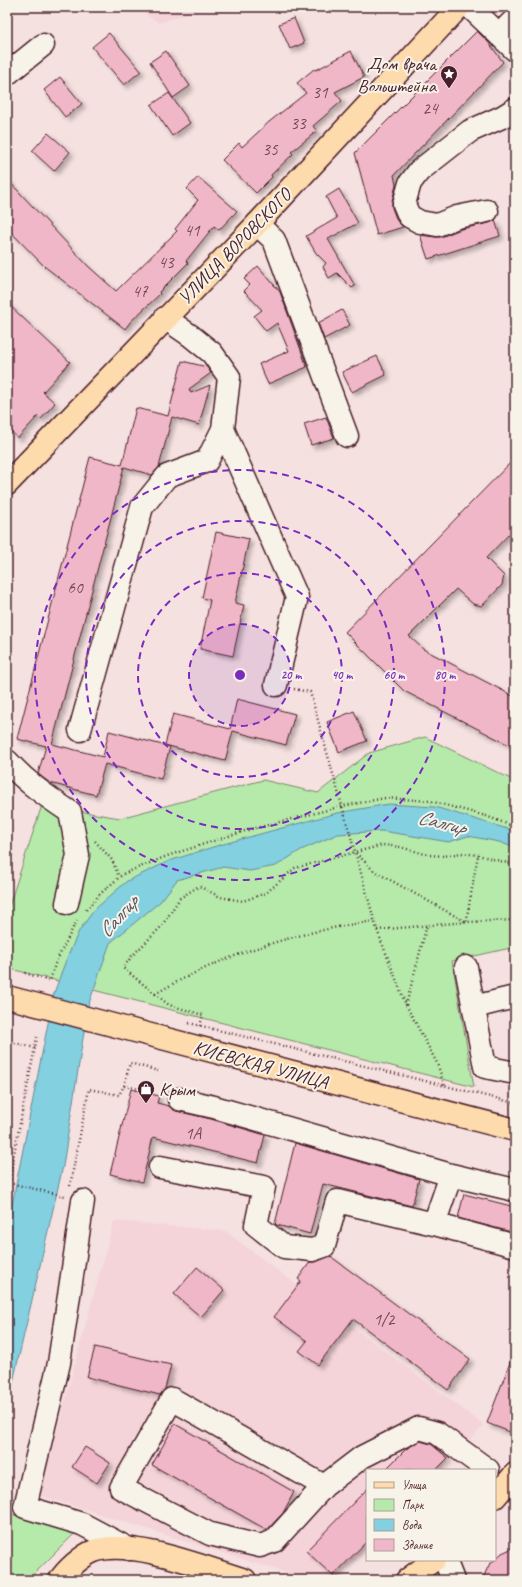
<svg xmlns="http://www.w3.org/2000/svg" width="522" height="1587" viewBox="0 0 522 1587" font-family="Caveat,sans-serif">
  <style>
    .built { fill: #f4d4d8 }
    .green { fill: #b5eaab; stroke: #80846b }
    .water { fill: #82d0e0; stroke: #6c8998 }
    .building { fill: #f0b7c9; stroke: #4a1f2b; filter: url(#shadow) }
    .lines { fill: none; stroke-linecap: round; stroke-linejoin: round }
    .minor-casing { stroke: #4a1f2b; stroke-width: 25 }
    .major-casing { stroke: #4a1f2b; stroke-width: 25 }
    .path { stroke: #4a1f2b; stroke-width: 2.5; stroke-dasharray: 1 3; stroke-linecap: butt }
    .minor { stroke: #f7f3e8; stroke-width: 22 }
    .major { stroke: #fedbac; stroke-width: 22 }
    .major-bridge-casing { stroke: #4a1f2b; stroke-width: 25; stroke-linecap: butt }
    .path-bridge { stroke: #4a1f2b; stroke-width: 2.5; stroke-dasharray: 1 3; stroke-linecap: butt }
    .major-bridge { stroke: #fedbac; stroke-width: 22 }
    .ring { fill: none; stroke: #7b2cbf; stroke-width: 2; stroke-dasharray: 7 5 }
    .labels { text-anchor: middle; stroke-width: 4; stroke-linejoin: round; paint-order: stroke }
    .number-label { font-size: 17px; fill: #744552 }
    .poi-label { font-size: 19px; fill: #4a1f2b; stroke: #f7f3e8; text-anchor: end }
    .street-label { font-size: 19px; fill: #4a1f2b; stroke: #f7f3e8 }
    .water-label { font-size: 20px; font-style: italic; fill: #5b5461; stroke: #f7f3e8 }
    .centre { fill: #7b2cbf; stroke: #f7f3e8; stroke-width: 2 }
    .ring-label { font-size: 12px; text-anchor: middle; font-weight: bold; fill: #7b2cbf; stroke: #f7f3e8; stroke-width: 4; stroke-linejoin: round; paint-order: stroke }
  </style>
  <defs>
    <filter id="shadow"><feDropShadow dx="3.5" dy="3.5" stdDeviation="2" flood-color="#0004"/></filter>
  </defs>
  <rect width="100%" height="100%" fill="#f5e1df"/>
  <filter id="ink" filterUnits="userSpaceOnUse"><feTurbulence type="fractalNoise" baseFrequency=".025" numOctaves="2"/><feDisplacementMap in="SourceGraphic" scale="8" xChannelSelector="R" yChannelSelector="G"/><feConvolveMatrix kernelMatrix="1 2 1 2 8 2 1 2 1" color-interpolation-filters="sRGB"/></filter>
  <g filter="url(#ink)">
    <path class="built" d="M135,7H205L159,23Z
      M114,1221L225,1231L484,1425L441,1470H367V1549L338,1580H309L39,1495Z"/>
    <path class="green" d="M425,737L515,781V947L452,961L474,1087L7,968V912L42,805L120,818L263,780L318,793L369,753Z
      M7,1513L76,1532L28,1580H7Z"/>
    <path class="water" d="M389,804L435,807L511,830L515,832V848L499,842L468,836L449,842L382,831L338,834L301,850L276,866L250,871L223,867L177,880L161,901L110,943L88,1006L63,1166L7,1408V1230L54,993L66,960L79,931L94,910L127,881L169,861L216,846L337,813Z"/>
    <path class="building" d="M294,18L304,43L290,49L279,24Z
      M477,31L489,43L503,62L394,175L396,185L392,201V208L397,221L403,227L377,235L355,153Z
      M109,33L141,71L124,85L92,47Z
      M166,51L190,86L173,98L150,62Z
      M351,51L364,77L335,92L342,101L313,126L317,131L291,152L293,154L271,175L272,177L256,193L222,160L239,143L242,147L269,122L306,93L297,83L314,69L316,70Z
      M60,77L82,104L65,117L44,90Z
      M169,93L190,123L172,136L151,105Z
      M48,133L70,152L54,171L32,151Z
      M198,177L237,211L219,230L214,226L186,261L188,263L159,292L160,294L131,321L125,329L44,266L7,228V179L88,266L116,291L177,231L175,229L198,200L187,189Z
      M339,189L358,223L328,239L355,286L352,288L337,273L329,278L323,267L326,263L316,253L306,236L337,218L326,197Z
      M495,220L500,236L428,259L420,235L435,237H441L461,229L489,223Z
      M258,266L280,292L307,367L268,384L259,364L289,351L277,323L266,331L254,316L262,310L244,291L250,285L244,279Z
      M7,303L70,362L43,392L55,403L41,419L38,416L18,438L7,428Z
      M342,310L350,325L324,339L318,323Z
      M377,356L386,375L352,392L342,372Z
      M182,361L207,367L211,373L189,389L191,393L210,385L199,425L172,417L159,467L152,475L124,467L52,744L103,757L109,731L170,747L161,779L105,764L96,795L50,783L38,774L46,746L17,739L90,457L122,465L136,408L168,416Z
      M326,417L334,438L311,445L304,424Z
      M515,458V528L486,558L504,576L502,585L482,606L473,604L456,589L409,636L423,649L515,697V748L404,691L345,632Z
      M216,532L249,539L235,603L244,605L233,656L200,649L210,600L202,598Z
      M237,699L295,714L286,745L233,731L225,761L165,745L173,714L230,729Z
      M354,711L367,741L339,752L327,722Z
      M131,1089L159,1096L157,1103L169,1106L176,1111L211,1119L265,1135L258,1163L153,1137L142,1182L110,1174Z
      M295,1143L419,1179L412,1206L323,1184L310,1234L277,1225L275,1224Z
      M464,1194L515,1207V1233L458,1218Z
      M330,1256L470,1359L448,1390L353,1319L318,1365L299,1351L307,1341L274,1317L301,1281L298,1279L310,1262H316Z
      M197,1267L224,1290L201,1317L174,1294Z
      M95,1347L171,1365L165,1389L160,1395L87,1377Z
      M514,1352H515V1434L487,1423Z
      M175,1424L294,1492L283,1513L267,1530L152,1465Z
      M420,1441L431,1444L448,1458L436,1470H385L406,1449Z
      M85,1447L110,1463L97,1483L72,1467Z
      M367,1489V1541L333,1576L306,1551Z
      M515,1547V1572L512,1580H482L489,1565L502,1553Z"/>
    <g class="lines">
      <defs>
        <path id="minor" d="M470,7L515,50
          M499,35L515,19
          M7,74L43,45
          M487,211L457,217L437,225L420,222L409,216L404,204L410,183L419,171L470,131L502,117L515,109
          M257,224L274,240L347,436
          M165,318L191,336L212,353L229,377L223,429L297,597L276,685
          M80,730L142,507L167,476L207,461L223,429
          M7,761C27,783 46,796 70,812L78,855L67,903
          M466,967L485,1067L515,1073
          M474,1007L515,997
          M179,1099L214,1107L451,1175L515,1190
          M160,1167L264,1187L256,1225L284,1247L312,1250L324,1246L337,1201L434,1224L515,1246
          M83,1201L59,1363L25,1507L82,1524L129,1549
          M434,1224L451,1175
          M324,1486L172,1399L121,1488L210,1534L260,1546L274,1541L324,1486L362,1457L419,1428L437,1433L488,1470
          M445,1560L453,1580"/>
        <path id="major" d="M7,484L257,224L459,7
          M143,1033L515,1130
          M495,1497L515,1474
          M60,1580C66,1570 83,1555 94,1551C131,1538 208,1569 245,1580
          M407,1580L434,1560"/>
      </defs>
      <use href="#minor" class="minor-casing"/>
      <use href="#major" class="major-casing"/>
      <path class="path" d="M294,689L310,692L377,930L406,1005L437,1063L445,1087
        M95,841L112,860L119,877
        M356,853L374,871L466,922L478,855
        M86,910L100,894L123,874L167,856L248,830L343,806L385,798L430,801L486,816L515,827
        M377,930L466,922L515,920
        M25,973L50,981L55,964L78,918
        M155,994C223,954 297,932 374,921
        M406,1005L427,925
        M189,1023L515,1103
        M200,1026L203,1015L169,1005L123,968L132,956L161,927L180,898L199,886L220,897L243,901L266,893L295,868L383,845L400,847L429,855L444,856L461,853L478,855L515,865
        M7,1041L35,1048
        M124,1086L144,1090
        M9,1183L65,1196
        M70,1186L89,1089L119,1095L124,1086L130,1063L158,1071
        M7,1203L13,1159L37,1037"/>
      <use href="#minor" class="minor"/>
      <use href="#major" class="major"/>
      <defs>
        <path id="major-bridge" d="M7,997L143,1033"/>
      </defs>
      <use href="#major-bridge" class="major-bridge-casing"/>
      <path class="path-bridge" d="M7,975L14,977"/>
      <use href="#major-bridge" class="major-bridge"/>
    </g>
  </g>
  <circle cx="240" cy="675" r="51" fill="#7b2cbf" fill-opacity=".12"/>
  <g class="ring">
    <circle cx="240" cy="675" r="51"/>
    <circle cx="240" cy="675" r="102"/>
    <circle cx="240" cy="675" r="154"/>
    <circle cx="240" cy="675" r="205"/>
  </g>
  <defs>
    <symbol id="sight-pin" viewBox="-11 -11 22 30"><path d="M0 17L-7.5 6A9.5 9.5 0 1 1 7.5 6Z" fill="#4a1f2b" stroke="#f7f3e8"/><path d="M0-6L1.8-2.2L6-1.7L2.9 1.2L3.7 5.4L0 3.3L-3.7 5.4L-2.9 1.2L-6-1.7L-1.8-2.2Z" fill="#fff"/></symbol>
    <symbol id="shop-pin" viewBox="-11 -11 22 30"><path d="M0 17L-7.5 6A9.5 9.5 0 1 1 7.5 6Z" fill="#4a1f2b" stroke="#f7f3e8"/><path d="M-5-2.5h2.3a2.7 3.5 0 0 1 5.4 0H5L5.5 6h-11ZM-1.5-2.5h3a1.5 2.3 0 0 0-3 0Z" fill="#fff"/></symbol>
  </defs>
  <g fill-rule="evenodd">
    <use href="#sight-pin" x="439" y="64" width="20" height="27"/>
    <use href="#shop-pin" x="136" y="1079" width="20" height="27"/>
  </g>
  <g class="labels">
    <g class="number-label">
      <text x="320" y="98">31</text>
      <text x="430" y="114">24</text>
      <text x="298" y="129">33</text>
      <text x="270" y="155">35</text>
      <text x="192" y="236">41</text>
      <text x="166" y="268">43</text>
      <text x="140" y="297">47</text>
      <text x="75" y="593">60</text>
      <text x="193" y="1139">1А</text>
      <text x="384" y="1325">1/2</text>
    </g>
    <g class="poi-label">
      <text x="436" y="70">Дом врача<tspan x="436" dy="22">Вольштейна</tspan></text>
      <text x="159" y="1096" text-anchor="start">Крым</text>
    </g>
    <g class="street-label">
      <text transform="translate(234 246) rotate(-46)" y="7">УЛИЦА ВОРОВСКОГО</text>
      <text transform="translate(261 1064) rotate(15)" y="7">КИЕВСКАЯ УЛИЦА</text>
    </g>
    <g class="water-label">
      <text transform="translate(442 822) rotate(14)" y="7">Салгир</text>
      <text transform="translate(118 916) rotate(-48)" y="7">Салгир</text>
    </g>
  </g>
  <circle cx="240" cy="675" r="6" class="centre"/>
  <g class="ring-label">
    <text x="291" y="679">20 m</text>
    <text x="342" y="679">40 m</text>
    <text x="394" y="679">60 m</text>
    <text x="445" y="679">80 m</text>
  </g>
  <rect width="522" height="1587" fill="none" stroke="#f7f3e8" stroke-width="24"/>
  <rect x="12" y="12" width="498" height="1563" fill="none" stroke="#4a1f2b" stroke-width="1.5" filter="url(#ink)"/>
  <rect x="366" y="1469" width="130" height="92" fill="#f7f3e8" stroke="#b29e9c"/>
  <rect x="374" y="1482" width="20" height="6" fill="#fedbac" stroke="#b29e9c"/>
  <text x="402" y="1489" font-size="12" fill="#4a1f2b">Улица</text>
  <rect x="374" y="1499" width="20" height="12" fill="#b5eaab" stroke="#b29e9c"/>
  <text x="402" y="1509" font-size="12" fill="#4a1f2b">Парк</text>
  <rect x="374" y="1519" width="20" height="12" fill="#82d0e0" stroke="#b29e9c"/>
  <text x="402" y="1529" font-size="12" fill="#4a1f2b">Вода</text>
  <rect x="374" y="1539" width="20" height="12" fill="#f0b7c9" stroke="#b29e9c"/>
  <text x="402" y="1549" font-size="12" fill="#4a1f2b">Здание</text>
</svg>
